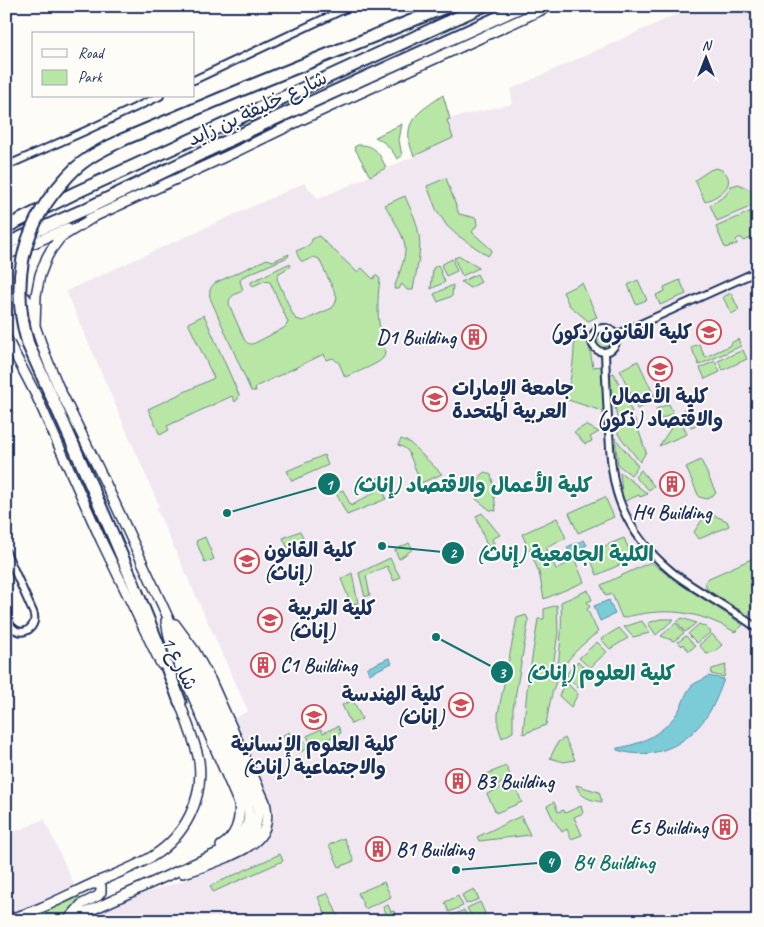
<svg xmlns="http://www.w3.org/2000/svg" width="764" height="927" viewBox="0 0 764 927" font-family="Caveat,'Playpen Sans Arabic',sans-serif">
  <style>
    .built { fill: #f1e7f1 }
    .green { fill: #b8e6a5; stroke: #6a8a82 }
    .water { fill: #7cccd7; stroke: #558da7 }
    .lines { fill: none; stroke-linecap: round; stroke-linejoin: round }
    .minor-casing { stroke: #1b2f5e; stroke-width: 10 }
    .tertiary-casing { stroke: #1b2f5e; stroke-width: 12 }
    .trunk-casing { stroke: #1b2f5e; stroke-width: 15 }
    .minor { stroke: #fdfcf7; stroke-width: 6 }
    .tertiary { stroke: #fdfcf7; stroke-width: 9 }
    .trunk { stroke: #fdfcf7; stroke-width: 11 }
    .trunk-bridge-casing { stroke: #1b2f5e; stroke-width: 15; stroke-linecap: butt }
    .trunk-bridge { stroke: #fdfcf7; stroke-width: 11 }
    .labels { text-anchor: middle; stroke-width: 4; stroke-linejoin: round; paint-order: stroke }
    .street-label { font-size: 20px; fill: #1b2f5e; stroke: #fdfcf7 }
    .poi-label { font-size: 20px; font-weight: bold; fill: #1b2f5e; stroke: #fdfcf7; text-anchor: start }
    .leader { fill: none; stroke: #0f766e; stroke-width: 2 }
    .callout-dot { fill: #0f766e; stroke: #fdfcf7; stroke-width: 2 }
    .mark-label { font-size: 15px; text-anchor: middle; font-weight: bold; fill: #fff }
    .callout-label { font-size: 21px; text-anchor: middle; font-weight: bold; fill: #0f766e; stroke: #fdfcf7; stroke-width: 4; stroke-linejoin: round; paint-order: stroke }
  </style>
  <rect width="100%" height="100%" fill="#fdfcf7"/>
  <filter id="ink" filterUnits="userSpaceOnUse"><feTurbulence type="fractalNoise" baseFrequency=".02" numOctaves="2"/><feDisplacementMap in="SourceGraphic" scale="10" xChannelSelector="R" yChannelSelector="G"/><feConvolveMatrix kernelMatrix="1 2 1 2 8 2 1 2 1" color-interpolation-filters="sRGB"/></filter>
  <g filter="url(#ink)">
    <path class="built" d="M695,6H758V921H6V836L44,819L89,917L136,896L182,881L254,849L260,845L268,834L275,813L232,719L248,711L156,508L159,506L66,291L304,183L318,199L395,165L453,138L447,119L512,104L511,89Z"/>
    <path class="green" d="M443,95L450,119L447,120L453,138L414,156C399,121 418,113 443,95Z
      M402,124L399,140L402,156L397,159C392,149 385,142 375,137Z
      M358,145C376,144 380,155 386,168L370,176L354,147Z
      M716,168C721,169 724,171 727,175C734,189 715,197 705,202L695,180L710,170Z
      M446,178L459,214L476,218L477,225L472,232L492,250L488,256L457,235L447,226L436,209L427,186Z
      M739,184L758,194L757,204L717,221L710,205L725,196L731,186Z
      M405,196C409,207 416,218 418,230C423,249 416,271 413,290H407L402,284L399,289H394C397,277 406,260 405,247C404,235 391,216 385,205Z
      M756,209L758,211V235L744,241L742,238H738L736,240L737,244L725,248L716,227Z
      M319,236L357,272L362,268L373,279L376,275L380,279C377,299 377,319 382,339C384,345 387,352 383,358C379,364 353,374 345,377L339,363L333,358L326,360L324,354L255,387L256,391H251L211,300C208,293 210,287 215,283L267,259L273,261L289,254L288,257L242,277L240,281L243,290C237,295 229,294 229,304L244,339C247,344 250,345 255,343L284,328L286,326L288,322L270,282L264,281L253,286L251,284V282L288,264L291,265L290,267L279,273L277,279L293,315L296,319L303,321L332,308L335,304L337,297L319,259L314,257L305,261H301L299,258L296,251C302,248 312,246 312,239Z
      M460,256L479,268L462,276L454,258Z
      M452,259L457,271L446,276L441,265Z
      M438,265L445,282L431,289L433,268Z
      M477,274L481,282L470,288L461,282Z
      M638,280L647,300L636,304L628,285Z
      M680,280L686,294L660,305L656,295L665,291L664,287Z
      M582,283L597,317L588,321L569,305L563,292Z
      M453,285L452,296L438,302L434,294Z
      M731,293L739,310L731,314L723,297Z
      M204,315L239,395L238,399L235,402L232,396L167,426L169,430L160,435L148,409L214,378L188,323Z
      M586,328L593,367L602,366L605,412L565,399C572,377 575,356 574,333Z
      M597 341a8 8 0 1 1 16 0a8 8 0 1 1-16 0Z
      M738,339L741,346L699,365L691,347L699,344L705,357L731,345V343Z
      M743,350L747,359L723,370L718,361Z
      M638,361L656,400L637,409L633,398L639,395L638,392L631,395L620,370Z
      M715,361L720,372L705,379L700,368Z
      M614,373L632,412L617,418L614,400H611L609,375Z
      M669,404L673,413L661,419L656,409Z
      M691,408L697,425L691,427L684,410Z
      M680,418L687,434L659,446L677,419Z
      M635,420L646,452L640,462L618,434V427Z
      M586,425L599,432L590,437L592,441L585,444L574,432Z
      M615,438L638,466L631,475L618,465Z
      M401,439L409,442L442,474L421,483L408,451L403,447L398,445Z
      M324,455L328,465L292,481L287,471Z
      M701,460L716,493L707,499L699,497L686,467Z
      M641,470L654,486L649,490L635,477Z
      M485,472L491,475L492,478L496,511L490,510L476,499C477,489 475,476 485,472Z
      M620,472L648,494L640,497L639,495L623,502Z
      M380,477L386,499L347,515L336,493L343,490L351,506L376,491L377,478Z
      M605,497L614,517L578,533L569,513Z
      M482,513L500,535L492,539L494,543L487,546L476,516Z
      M709,513L727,521L729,526L699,539L694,532L706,514Z
      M557,518L566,538L546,547L556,569L575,560L584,582L544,599L539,572L522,534Z
      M300,531L308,548L291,555L283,538Z
      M205,537L214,559L205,563L196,541Z
      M624,538L633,559L597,575L588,553Z
      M409,543L413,549L399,559L395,550Z
      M758,556V591L749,616L708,590C704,585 705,581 709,578Z
      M390,558L400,577L394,581L387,566L366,576L370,595L365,597L359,573Z
      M651,562C680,586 713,604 743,625L735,632C697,610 665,607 622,618L612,594L606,596L601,585Z
      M352,573L358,603L351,604L341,579Z
      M588,590L592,600L587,602L590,607L587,609L598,632C560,661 553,679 546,725L523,734L527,690L538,619H544V609L557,605L558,632L553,667L558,664C561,643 562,623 561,602Z
      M526,615L528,619V624L513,709V732L502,738L498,726V714L517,618Z
      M682,618L696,623L685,632L677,622Z
      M660,619H674L656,635L648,623Z
      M642,621L650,633L633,637L624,627Z
      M676,623L684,633L674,641L661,636Z
      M699,624L706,627L711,632L697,643L688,634Z
      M619,628L628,638L610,649L601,639Z
      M712,634L722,645L715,651L707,654L699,645Z
      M686,636L695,646L689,651L683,644L682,646L678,642Z
      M597,642L607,652L598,660L590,668L579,658Z
      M578,661L588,673L578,688L566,674Z
      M726,665L724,677L711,674L712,669Z
      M565,681L578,694L571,707L559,696Z
      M353,700L362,719L351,724L342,705Z
      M338,726L341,733L312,746L307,736L321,729L323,733Z
      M289,732L295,745L305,741L308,748L300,752L298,748L290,752L283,735Z
      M565,738L575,760L564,762L550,758L558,742Z
      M506,766L512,779L485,790L480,777Z
      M513,782L522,802L496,813L487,794Z
      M576,785L599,792L602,802C590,800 581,798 576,785Z
      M554,802L558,812L564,810L565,813L581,806L583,813L574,817L582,835L571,839L567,829L562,832L552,817L547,806Z
      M521,816L530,835L479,841L477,837Z
      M344,838L354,861L339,867L329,845Z
      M280,854L283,861L213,892L210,886Z
      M384,882L391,897L365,909L358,893Z
      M474,889L479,899L466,904L462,895Z
      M328,893L340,921H328L318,897Z
      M458,896L463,906L449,912L445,902Z
      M79,897L81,900C74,904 75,907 69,911C54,923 42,921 25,921Z
      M480,902L485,913L484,914L487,921H476L474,918L473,919L467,908Z
      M388,905L391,912L394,911L398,921H390L383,907Z
      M464,910L469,921H453L451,916Z"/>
    <path class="water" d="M584,540L587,545L570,553L567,547Z
      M609,600L615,614L600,621L594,606Z
      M389,658L392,663L369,674L367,668Z
      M708,676L724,679C720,690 716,701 710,711C690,744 655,762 617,750V748C641,745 666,732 679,710C683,704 685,695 689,689C694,681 702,682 708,676Z"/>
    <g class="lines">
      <defs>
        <path id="minor" d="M194,80L351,6
          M6,166L83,132L160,96
          M592 340a12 12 0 1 1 24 0a12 12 0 1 1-24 0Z
          M616,335L758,271
          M605,352C606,379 607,406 609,432C610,450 611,468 615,485C623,520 645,550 672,572C699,593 731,608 758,629
          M6,552L33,612C39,626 23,639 12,627C9,624 8,619 6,616"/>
        <path id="tertiary" d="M89,219L231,154L301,120L550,6
          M6,255L68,228
          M6,292C23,289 30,301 33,316
          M6,337L37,397L101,540L161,664
          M166,621L169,637L175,655L239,804C241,820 236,837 221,846
          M175,624L194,650L211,681L265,802C273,835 254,845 228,857C213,863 199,869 183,873
          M187,651L198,673L257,805C260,822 253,838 238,848
          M70,918L82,904L98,896L101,892V886L97,884H93
          M6,920C37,912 66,896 94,883C114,875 135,867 153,856C185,836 204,799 199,761C197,749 192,737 188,725C184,715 181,705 177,696
          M67,921L231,847C248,833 253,817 245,796L192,676L178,639L105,482L58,386L45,354L35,326L36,295L40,275L47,257L51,250L60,238L94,217"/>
        <path id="trunk" d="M122,140L253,85L448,6
          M6,227L77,192L483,6
          M6,244L88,208L261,125L523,6
          M28,344C81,462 135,580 180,702"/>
      </defs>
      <use href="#minor" class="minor-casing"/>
      <use href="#tertiary" class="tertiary-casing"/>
      <use href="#trunk" class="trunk-casing"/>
      <use href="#minor" class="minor"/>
      <use href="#tertiary" class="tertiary"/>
      <use href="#trunk" class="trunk"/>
      <defs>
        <path id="trunk-bridge" d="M28,344C11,286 20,230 61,184C69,174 78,165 89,158C99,151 111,146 122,140"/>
      </defs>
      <use href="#trunk-bridge" class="trunk-bridge-casing"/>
      <use href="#trunk-bridge" class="trunk-bridge"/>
    </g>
  </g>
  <defs>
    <symbol id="university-ring" viewBox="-11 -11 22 22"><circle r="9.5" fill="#fdfcf7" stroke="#d1495b" stroke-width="1.5"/><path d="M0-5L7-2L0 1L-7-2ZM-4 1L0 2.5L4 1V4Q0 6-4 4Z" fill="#d1495b"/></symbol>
    <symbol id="building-ring" viewBox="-11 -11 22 22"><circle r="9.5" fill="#fdfcf7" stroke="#d1495b" stroke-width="1.5"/><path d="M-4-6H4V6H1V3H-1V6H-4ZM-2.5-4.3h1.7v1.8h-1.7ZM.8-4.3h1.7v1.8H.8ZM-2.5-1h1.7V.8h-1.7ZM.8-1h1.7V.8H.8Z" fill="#d1495b"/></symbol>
  </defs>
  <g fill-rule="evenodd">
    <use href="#university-ring" x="695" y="318" width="28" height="28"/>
    <use href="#building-ring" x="460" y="323" width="28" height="28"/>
    <use href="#university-ring" x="646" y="355" width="28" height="28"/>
    <use href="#university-ring" x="421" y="385" width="28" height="28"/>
    <use href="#building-ring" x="658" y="470" width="28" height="28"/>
    <use href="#university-ring" x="233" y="547" width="28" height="28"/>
    <use href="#university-ring" x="256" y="606" width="28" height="28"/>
    <use href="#building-ring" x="249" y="651" width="28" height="28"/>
    <use href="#university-ring" x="447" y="691" width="28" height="28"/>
    <use href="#university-ring" x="300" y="703" width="28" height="28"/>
    <use href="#building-ring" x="444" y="767" width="28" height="28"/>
    <use href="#building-ring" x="711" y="813" width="28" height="28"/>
    <use href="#building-ring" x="364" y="835" width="28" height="28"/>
  </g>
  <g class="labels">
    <g class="street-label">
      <text transform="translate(257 108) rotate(-25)" y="7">شارع خليفة بن زايد</text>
      <text transform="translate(180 663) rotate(64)" y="7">شارع 1</text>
    </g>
    <g class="poi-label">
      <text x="692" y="339" text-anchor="end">كلية القانون (ذكور)</text>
      <text x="456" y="344" text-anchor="end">D1 Building</text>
      <text x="452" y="395">جامعة الإمارات<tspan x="452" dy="23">العربية المتحدة</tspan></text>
      <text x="660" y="403" text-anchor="middle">كلية الأعمال<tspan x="660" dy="23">والاقتصاد (ذكور)</tspan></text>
      <text x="672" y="519" text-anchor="middle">H4 Building</text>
      <text x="264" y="557">كلية القانون<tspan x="264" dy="23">(إناث)</tspan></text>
      <text x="288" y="615">كلية التربية<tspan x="288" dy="23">(إناث)</tspan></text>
      <text x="280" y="672">C1 Building</text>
      <text x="444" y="701" text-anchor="end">كلية الهندسة<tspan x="444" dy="23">(إناث)</tspan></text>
      <text x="314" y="751" text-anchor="middle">كلية العلوم الإنسانية<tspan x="314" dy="23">والاجتماعية (إناث)</tspan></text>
      <text x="476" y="788">B3 Building</text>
      <text x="708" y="834" text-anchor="end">E5 Building</text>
      <text x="396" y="856">B1 Building</text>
    </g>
  </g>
  <path class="leader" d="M227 513L329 484M382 546L453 553M436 637L502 672M456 870L550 862"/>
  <g class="callout-dot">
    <circle cx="227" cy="513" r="5"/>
    <circle cx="382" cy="546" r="5"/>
    <circle cx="436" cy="637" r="5"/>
    <circle cx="456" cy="870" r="5"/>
    <circle cx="329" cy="484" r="12"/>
    <circle cx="453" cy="553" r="12"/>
    <circle cx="502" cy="672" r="12"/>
    <circle cx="550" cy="862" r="12"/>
  </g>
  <g class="mark-label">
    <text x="329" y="490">1</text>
    <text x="453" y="558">2</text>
    <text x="502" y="678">3</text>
    <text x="550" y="867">4</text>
  </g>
  <g class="callout-label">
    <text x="472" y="492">كلية الأعمال والاقتصاد (إناث)</text>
    <text x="565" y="561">الكلية الجامعية (إناث)</text>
    <text x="600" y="680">كلية العلوم (إناث)</text>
    <text x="614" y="869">B4 Building</text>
  </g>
  <rect width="764" height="927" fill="none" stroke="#fdfcf7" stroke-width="25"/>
  <rect x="12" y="12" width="739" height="902" fill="none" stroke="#1b2f5e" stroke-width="2" filter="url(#ink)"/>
  <rect x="32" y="32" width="162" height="65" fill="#fdfcf7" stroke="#a3aaba"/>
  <rect x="42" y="49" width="25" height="8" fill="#fdfcf7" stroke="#a3aaba"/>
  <text x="78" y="58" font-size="15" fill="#1b2f5e">Road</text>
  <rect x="42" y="70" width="25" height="15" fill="#b8e6a5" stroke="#a3aaba"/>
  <text x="78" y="82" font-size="15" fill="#1b2f5e">Park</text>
  <g transform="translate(706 58)" stroke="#fdfcf7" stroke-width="4" paint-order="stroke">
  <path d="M0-4L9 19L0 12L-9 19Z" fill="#1b2f5e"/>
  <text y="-8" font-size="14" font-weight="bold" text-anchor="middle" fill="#1b2f5e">N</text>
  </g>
</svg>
